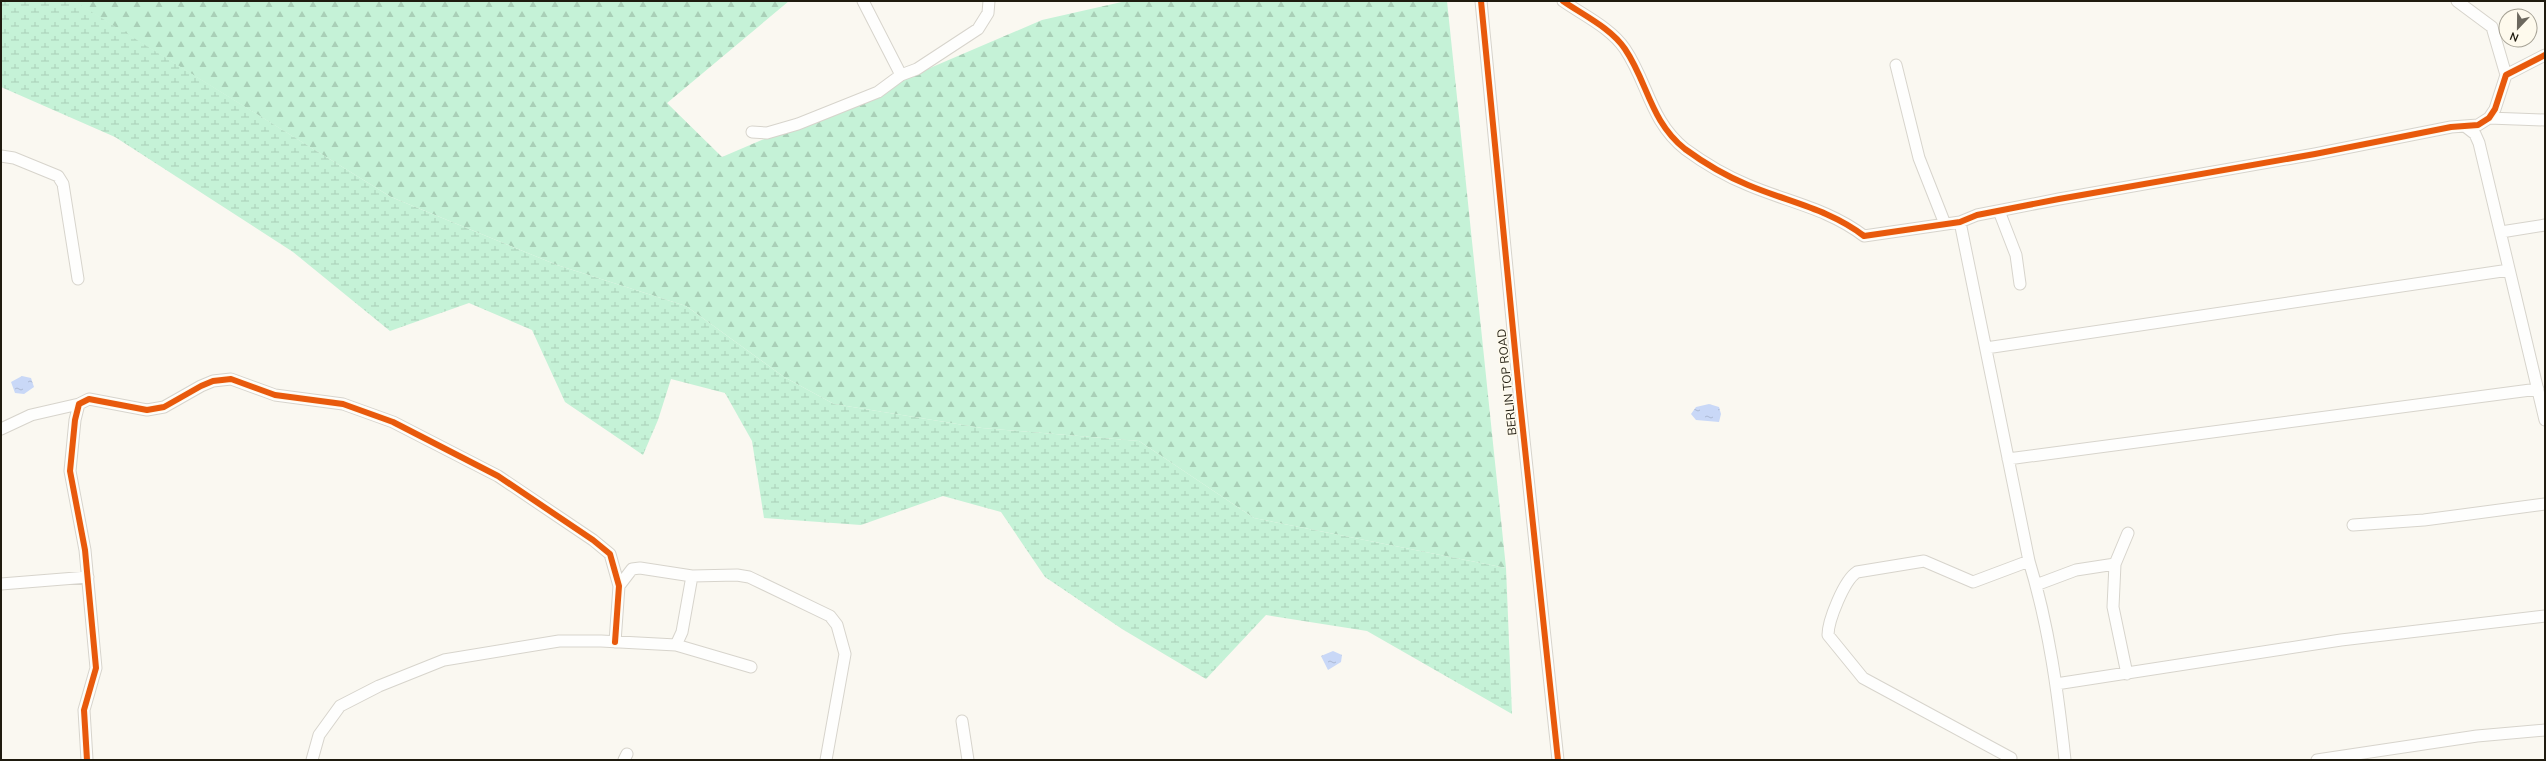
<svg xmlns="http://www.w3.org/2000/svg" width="2546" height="761" viewBox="0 0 2546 761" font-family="Mulish,sans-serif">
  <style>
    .forest { fill: url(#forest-firs) }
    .wetland { fill: url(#wetland-marsh) }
    .water { fill: url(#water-ripples) }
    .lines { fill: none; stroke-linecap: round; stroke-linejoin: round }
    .minor-casing { stroke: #d7d4cc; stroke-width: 13 }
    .minor { stroke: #fefefd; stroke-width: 11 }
    .cycleway-casing { stroke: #fefaed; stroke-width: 8 }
    .cycleway { stroke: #e8590c; stroke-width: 6 }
    .labels { text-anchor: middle; stroke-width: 3; stroke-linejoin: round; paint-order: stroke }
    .street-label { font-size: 12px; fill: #1f1b0f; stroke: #fefaed }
  </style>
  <defs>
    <pattern id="forest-firs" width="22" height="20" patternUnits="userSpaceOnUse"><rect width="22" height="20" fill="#c5f2d7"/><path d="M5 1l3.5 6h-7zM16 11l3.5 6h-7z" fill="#a9cfb7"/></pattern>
    <pattern id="wetland-marsh" width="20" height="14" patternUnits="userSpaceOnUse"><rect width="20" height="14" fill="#c5f2d7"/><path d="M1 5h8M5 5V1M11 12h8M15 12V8" fill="none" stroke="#a9cfb7"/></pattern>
    <pattern id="water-ripples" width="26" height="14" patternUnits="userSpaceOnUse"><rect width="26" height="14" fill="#c9d8f7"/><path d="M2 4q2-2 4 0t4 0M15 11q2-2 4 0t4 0" fill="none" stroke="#acb9d3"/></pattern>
  </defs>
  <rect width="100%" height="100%" fill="#faf8f1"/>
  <path class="forest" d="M73,1H789L667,103L722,157L1042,20L1126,1H1447L1506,568L1254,518L1139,441L982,428L834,404L784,377L686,306L557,265L391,197Z"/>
  <path class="wetland" d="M1,1H74L391,197L557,265L686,306L784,377L834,404L982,428L1139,441L1254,518L1506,568L1512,714L1367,631L1266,615L1206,679L1122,629L1045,577L1001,512L943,496L861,525L764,518L752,441L725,393L671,379L658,420L643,455L565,402L532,330L469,303L390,331L293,252L115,137L1,87Z"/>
  <path class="water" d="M22,376L31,378L34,387L24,394L15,393L11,382Z
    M1709,404L1719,407L1721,414L1719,422L1696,420L1691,414L1696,407Z
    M1333,651L1342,655L1341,662L1328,670L1321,656Z"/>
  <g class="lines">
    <defs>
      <path id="minor" d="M863,1L901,75
        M1481,1L1520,402L1558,760
        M1563,1C1583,15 1611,28 1625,49C1648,83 1650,121 1685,149C1704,163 1726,176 1748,185C1788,202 1829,209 1864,236L1960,222L1977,215L2059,199L2315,154L2451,127L2478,125L2489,118L2495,109L2506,75L2545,55
        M2457,1L2492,27L2506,75
        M1896,65L1919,158L1945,224
        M2489,118L2545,120
        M2466,127L2475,134L2479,143L2545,420
        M752,132L767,133L798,124L878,92L901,75L917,69L978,29L988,13L989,1
        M1,156L14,158L58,176L63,184L78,279
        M1999,211L2016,255L2020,284
        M1960,222L2029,561C2049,626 2058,693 2065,760
        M2501,232L2545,225
        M1986,348L2509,270
        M1,429L31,415L79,404
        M2008,459L2538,389
        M2353,525L2424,520L2545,504
        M1,584L88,577
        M2036,585L2076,570L2115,564
        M619,586L632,569L640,568L692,576
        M676,645L682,632L692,576L737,575L749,577L830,616L837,625L845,654L826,760
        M2127,674L2113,607L2115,564L2128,533
        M2056,684L2341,640L2545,616
        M962,721L968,760
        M2011,758L1863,678L1828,635C1828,621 1844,580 1857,572L1924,561L1973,582L2029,561
        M87,760L84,710L96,668L85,550L70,471L75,420L79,404L89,399L147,410L164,407L201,386L213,381L231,379L275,395L343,404L393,422L498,476L593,540L610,554L619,586L615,642
        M312,760L319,735L340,706L379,686L444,660L559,641H601L676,645L751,667
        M624,760L627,754
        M2317,760L2477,736L2545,730"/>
    </defs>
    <use href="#minor" class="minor-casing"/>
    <use href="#minor" class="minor"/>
    <defs>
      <path id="cycleway" d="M1481,1L1520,402L1558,760
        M1563,1C1583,15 1611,28 1625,49C1648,83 1650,121 1685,149C1704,163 1726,176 1748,185C1788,202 1829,209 1864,236L1960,222L1977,215L2059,199L2315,154L2451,127L2478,125L2489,118L2495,109L2506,75L2545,55
        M87,760L84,710L96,668L85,550L70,471L75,420L79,404L89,399L147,410L164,407L201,386L213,381L231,379L275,395L343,404L393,422L498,476L593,540L610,554L619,586L615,642"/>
    </defs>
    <use href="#cycleway" class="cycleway-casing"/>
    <use href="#cycleway" class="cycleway"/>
  </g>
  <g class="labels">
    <g class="street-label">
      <text transform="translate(1507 382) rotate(-96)" y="4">BERLIN TOP ROAD</text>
    </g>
  </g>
  <rect width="2546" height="761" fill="none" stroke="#1f1b0f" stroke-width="4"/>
  <g transform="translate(2518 28) rotate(202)"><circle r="19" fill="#fefaed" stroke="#a5a194"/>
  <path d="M0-3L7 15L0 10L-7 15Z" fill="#6c685e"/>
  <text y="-6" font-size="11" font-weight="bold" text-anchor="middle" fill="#1f1b0f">N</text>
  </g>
</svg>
